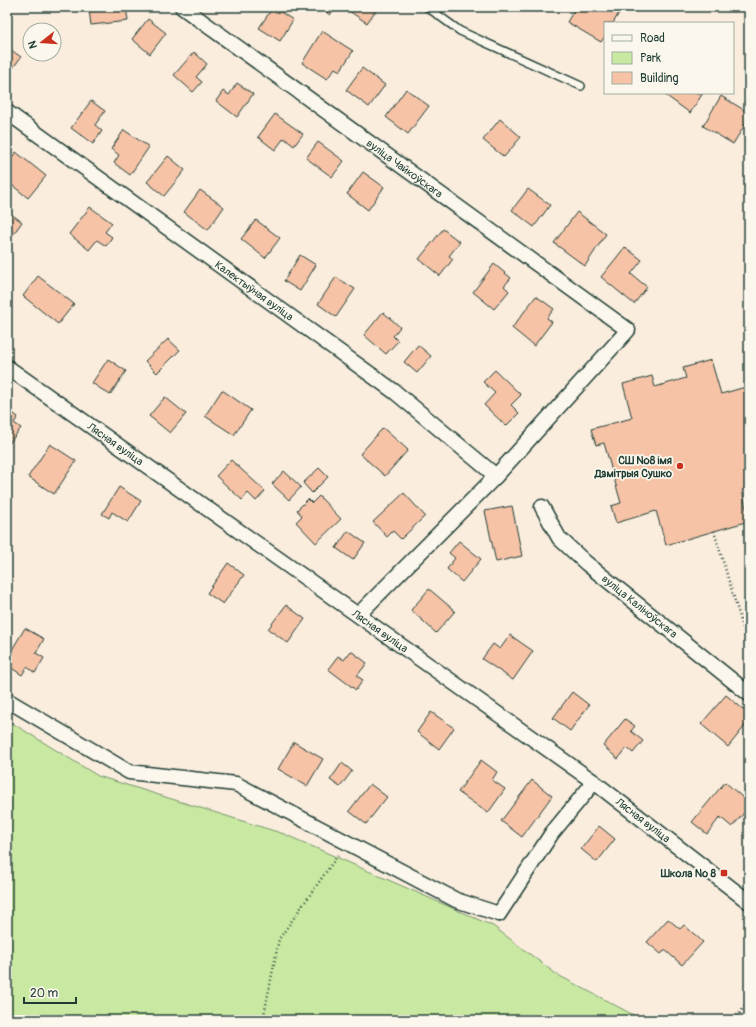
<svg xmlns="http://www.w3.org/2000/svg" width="756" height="1027" viewBox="0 0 756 1027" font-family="Pangolin,sans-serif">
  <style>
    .green { fill: #c9e9a2; stroke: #74936b }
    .building { fill: #f6c3a7; stroke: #1f3d34 }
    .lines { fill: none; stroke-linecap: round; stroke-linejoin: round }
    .lane-casing { stroke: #1f3d34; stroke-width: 10 }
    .street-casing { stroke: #1f3d34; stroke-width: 17 }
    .path { stroke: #1f3d34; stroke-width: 2.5; stroke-dasharray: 1 3; stroke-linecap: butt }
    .lane { stroke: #fbf7ec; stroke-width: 7 }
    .street { stroke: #fbf7ec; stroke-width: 14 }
    .poi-dot { fill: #c8321e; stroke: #fbf7ec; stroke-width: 1.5 }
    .labels { text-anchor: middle; stroke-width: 3.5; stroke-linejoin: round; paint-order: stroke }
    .street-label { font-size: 11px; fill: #1f3d34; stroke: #fbf7ec }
    .poi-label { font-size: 11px; font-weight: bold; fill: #1f3d34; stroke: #fbf7ec; text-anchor: end }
  </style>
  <rect width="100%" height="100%" fill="#faedde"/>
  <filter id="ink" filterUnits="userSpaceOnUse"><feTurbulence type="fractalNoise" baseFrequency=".025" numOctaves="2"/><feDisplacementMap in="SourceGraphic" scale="8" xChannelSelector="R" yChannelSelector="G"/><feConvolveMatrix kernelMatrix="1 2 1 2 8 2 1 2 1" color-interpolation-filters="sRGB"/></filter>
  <g filter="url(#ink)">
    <path class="green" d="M7,720L98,776L284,834L493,926L556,974L643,1020H7Z"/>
    <path class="building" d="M105,7H126L128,21L91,25L89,10Z
      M273,7L293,20L280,41L259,28Z
      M319,7H336L330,15Z
      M343,7H378L367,23Z
      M576,7H609L619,13L613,23H605V36L601,42L567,22Z
      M148,19L166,33L150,54L132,39Z
      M322,31L353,51L340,71L335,68L327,79L302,63Z
      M7,47L21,57L7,76Z
      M194,52L207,64L196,77L202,82L193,92L174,75Z
      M362,68L385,85L369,107L346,90Z
      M237,83L253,94L237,117L216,101L223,91L229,95Z
      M406,89L429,106L408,134L386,117Z
      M664,93H703L690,113L664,94Z
      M721,96L749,113V118L733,144L703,126Z
      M91,101L105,111L95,125L102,131L93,144L71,128Z
      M275,114L303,134L294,146L284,138L275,150L258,137Z
      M500,119L521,137L504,157L483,140Z
      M124,130L149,147L130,175L114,163L119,155L111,149Z
      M318,142L344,161L332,177L306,158Z
      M16,152L46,176L28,198L7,181V164Z
      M168,156L185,170L164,196L147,182Z
      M363,172L384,187L368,210L347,194Z
      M528,189L550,205L534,227L512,210Z
      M200,190L224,207L208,230L184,212Z
      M90,207L112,223L105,232L112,237L106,246L97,240L89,250L69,234Z
      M7,211L22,222L12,236L7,232Z
      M577,212L606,234L585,266L554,243Z
      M256,220L280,238L265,258L241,239Z
      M443,229L460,242L449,256L453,259L440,276L419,259Z
      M625,247L642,260L631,274L647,287L634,304L601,277Z
      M300,255L316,265L300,291L284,281Z
      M494,264L511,278L504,286L509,291L494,309L473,292Z
      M38,276L74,304L58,324L23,296Z
      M336,277L355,289L336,317L318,304Z
      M536,296L554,309L547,318L552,322L534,346L512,328Z
      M383,312L400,327L393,336L398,341L386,354L364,335Z
      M168,339L180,350L157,373L145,361Z
      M418,345L431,356L417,373L404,362Z
      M108,359L126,371L110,395L92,383Z
      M711,360L721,394L749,386V487L742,490L749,521L666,545L656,511L616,523L611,506L621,503L604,443L596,445L591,429L632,418L623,384L652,376L655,387L686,378L683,368Z
      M495,370L521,395L511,405L519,413L506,426L484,405L495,393L483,382Z
      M222,390L251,410L234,435L205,416Z
      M165,397L186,414L170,433L149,416Z
      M7,409L18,417L14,423L21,428L8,445Z
      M383,428L408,450L385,476L360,454Z
      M50,444L76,461L54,494L28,477Z
      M231,460L265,491L256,501L248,493L242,500L216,476Z
      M319,468L328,477L312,493L303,483Z
      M284,471L301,487L289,500L272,484Z
      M119,487L141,501L128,522L112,512L109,518L102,514Z
      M404,493L425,516L401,539L393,531L387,537L373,522Z
      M319,496L341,519L316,543L296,522L302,516L297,510L308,499L312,503Z
      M512,506L522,556L496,562L485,511Z
      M348,531L365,543L353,560L336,548Z
      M459,541L481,559L462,582L447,569L455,558L449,553Z
      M228,563L244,575L223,604L207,593Z
      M429,589L455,611L436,633L411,610Z
      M286,605L305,619L288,643L268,629Z
      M25,628L44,639L36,653L44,658L35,673L27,667L22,675L7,665V658Z
      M510,635L533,651L513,680L482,659L493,644L500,649Z
      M351,651L367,663L357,676L363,680L356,690L328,669L338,656L344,660Z
      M572,692L589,705L570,731L553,718Z
      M726,695L749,714V721L728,747L701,724Z
      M431,712L454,728L439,749L417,732Z
      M625,719L635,726L631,731L643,741L633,753L627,748L618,759L603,746Z
      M294,742L323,759L307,786L278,769Z
      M481,760L497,772L492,780L505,789L488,813L458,792Z
      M342,763L352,771L340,787L330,780Z
      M532,780L552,796L522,837L501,821Z
      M725,782L749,803V807L732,827L720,817L707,834L692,822Z
      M370,784L387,797L366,824L349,811Z
      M599,826L615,839L597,862L581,849Z
      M668,919L680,929L684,925L703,942L682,965L665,950L661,954L647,942Z"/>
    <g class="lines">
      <defs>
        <path id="lane" d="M427,7L460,31L581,86"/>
        <g id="street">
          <path id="s1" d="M182,7L628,330L496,476L359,614"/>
          <path id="s2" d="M7,112L395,392L496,476"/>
          <path id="s3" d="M7,367L594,782L749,902"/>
          <path id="s4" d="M542,507L559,538L586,563L749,694"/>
          <path d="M7,700L129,772L236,784L456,900L499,914L552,833L594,782"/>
        </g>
      </defs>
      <use href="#lane" class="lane-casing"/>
      <use href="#street" class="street-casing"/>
      <path class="path" d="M714,531L749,648
        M263,1020L279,939L338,855
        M735,1020L749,1000"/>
      <use href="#lane" class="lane"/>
      <use href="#street" class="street"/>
    </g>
  </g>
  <g class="poi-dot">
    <circle cx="680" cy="466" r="4"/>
    <rect x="720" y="869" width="8" height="8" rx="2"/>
  </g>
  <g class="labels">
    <g class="street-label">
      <text dy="4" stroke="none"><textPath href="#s1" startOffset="275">вуліца Чайкоўскага</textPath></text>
      <text dy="4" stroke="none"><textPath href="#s2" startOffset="305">Калектыўная вуліца</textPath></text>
      <text dy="4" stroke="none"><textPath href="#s3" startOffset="133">Лясная вуліца</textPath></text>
      <text dy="4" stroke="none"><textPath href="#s4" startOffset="141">вуліца Каліноўскага</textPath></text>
      <text dy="4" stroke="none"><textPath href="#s3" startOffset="457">Лясная вуліца</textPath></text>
      <text dy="4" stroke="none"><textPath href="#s3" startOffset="781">Лясная вуліца</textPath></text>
    </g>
    <g class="poi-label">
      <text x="672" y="464">СШ №8 імя<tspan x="672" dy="13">Дзмітрыя Сушко</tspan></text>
      <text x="716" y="877">Школа № 8</text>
    </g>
  </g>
  <rect width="756" height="1027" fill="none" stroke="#fbf7ec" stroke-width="24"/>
  <rect x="12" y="12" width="732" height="1003" fill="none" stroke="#1f3d34" stroke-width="1.5" filter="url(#ink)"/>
  <rect x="604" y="22" width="130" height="72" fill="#fbf7ec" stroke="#a3ada2"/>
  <rect x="612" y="35" width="20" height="6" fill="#fbf7ec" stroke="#a3ada2"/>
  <text x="640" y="42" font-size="12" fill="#1f3d34">Road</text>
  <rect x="612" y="52" width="20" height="12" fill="#c9e9a2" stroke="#a3ada2"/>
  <text x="640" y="62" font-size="12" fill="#1f3d34">Park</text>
  <rect x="612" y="72" width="20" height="12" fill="#f6c3a7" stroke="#a3ada2"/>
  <text x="640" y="82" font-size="12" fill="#1f3d34">Building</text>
  <g transform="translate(42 42) rotate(253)"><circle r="19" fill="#fbf7ec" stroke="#a3ada2"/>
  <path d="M0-3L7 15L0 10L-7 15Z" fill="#c8321e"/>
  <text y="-6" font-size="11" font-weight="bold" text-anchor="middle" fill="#1f3d34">N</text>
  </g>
  <path d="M24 997v6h52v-6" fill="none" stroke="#1f3d34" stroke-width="2"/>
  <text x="30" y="997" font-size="12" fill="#1f3d34" stroke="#fbf7ec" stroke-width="3" paint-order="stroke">20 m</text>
</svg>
